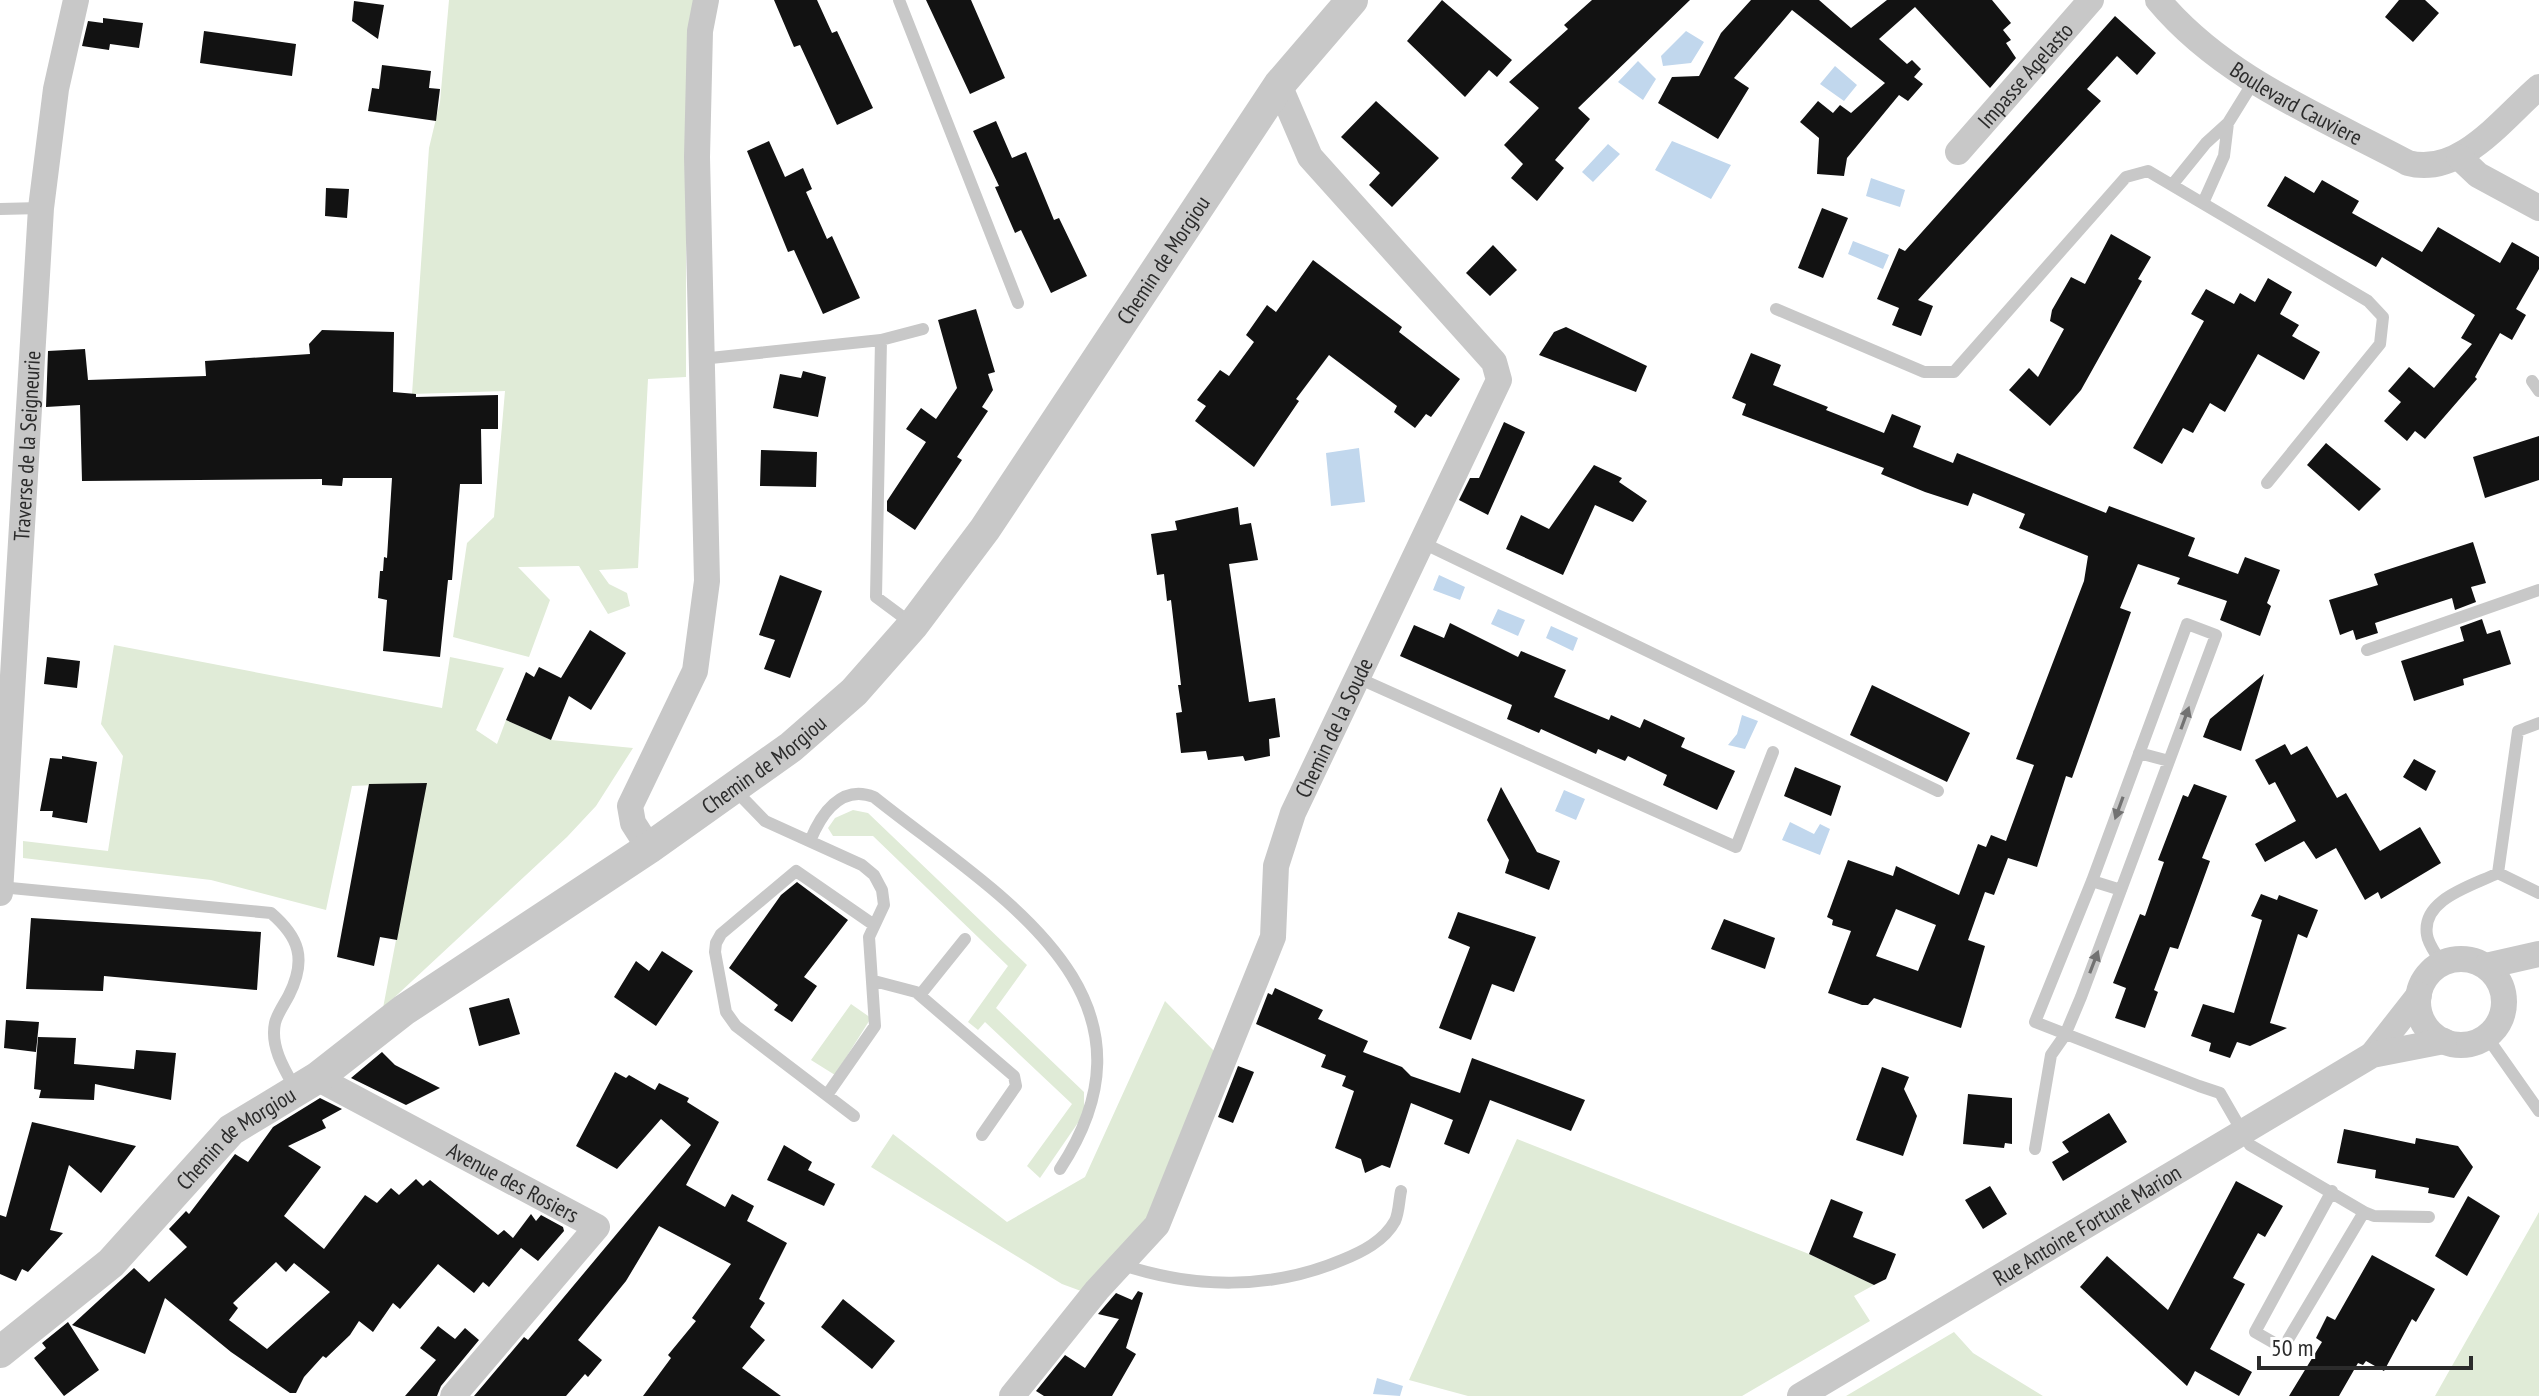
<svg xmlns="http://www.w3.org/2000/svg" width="2539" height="1396" viewBox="0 0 2539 1396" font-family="'PT Sans Narrow',sans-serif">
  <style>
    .green { fill: #e0ebd7 }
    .water { fill: #c1d7ed }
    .building { fill: #121212; fill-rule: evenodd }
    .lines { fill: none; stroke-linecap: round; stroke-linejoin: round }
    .service { stroke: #c8c8c8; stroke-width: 12 }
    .minor { stroke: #c8c8c8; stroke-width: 26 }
    .tertiary { stroke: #c8c8c8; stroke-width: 32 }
    .oneway { fill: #727272 }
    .labels { text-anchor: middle; stroke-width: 8; stroke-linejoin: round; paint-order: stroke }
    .street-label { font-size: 22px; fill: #2b2b2b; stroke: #fff }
  </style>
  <rect width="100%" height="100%" fill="#fff"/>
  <path class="green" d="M449,0H695L686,91V377L648,379L638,568L599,570L609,584L627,593L630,606L608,614L579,566L518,567L550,600L529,657L453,637L467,543L494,517L505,391L412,394L429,148L440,102Z
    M114,645L442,708L450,657L504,668L476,730L497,744L506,720L551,740L633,748L596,806L567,837L383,1008L426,783L352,786L326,910L211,880L23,858V841L108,851L123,756L101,724Z
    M853,810L868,813L1027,965L996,1008L1084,1092V1114L1040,1178L1027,1166L1072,1104L985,1022L978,1030L968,1022L1008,966L873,836H833L828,828L835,818Z
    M1165,1001L1215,1052L1148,1217L1081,1291L1062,1284L871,1167L893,1134L1007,1222L1085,1177Z
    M851,1004L871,1018L835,1075L811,1060Z
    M1517,1139L1809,1254L1874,1285L1854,1296L1870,1321L1742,1396H1468L1409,1380Z
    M2539,1212V1396H2435Z
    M1954,1332L1973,1353L2043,1396H1846Z"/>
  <path class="water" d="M1686,31L1704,42L1691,63L1663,66L1661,56Z
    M1638,61L1656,79L1643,100L1618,82Z
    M1835,66L1857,85L1844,101L1820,84Z
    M1672,141L1731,165L1711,199L1655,170Z
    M1608,144L1620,154L1593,182L1582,172Z
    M1871,178L1905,190L1900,207L1866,196Z
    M1853,241L1889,255L1883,269L1848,254Z
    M1359,448L1365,502L1331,506L1326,453Z
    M1439,575L1465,587L1460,600L1433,590Z
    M1498,609L1525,620L1518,636L1491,624Z
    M1551,626L1578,638L1573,651L1546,638Z
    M1742,715L1758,721L1745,749L1728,745L1737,734Z
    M1564,790L1585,799L1576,820L1555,811Z
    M1790,822L1814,834L1820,824L1830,829L1820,855L1782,840Z
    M1377,1378L1403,1386L1400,1396L1373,1394Z"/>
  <path class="building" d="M774,0H817L832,33L837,31L873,108L837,125L800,45L794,47Z
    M926,0H971L1005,78L970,94Z
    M1442,0L1512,60L1497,77L1489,70L1465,97L1407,41Z
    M1592,0H1690L1578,108L1590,119L1555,160L1564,168L1537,201L1511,178L1523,164L1504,145L1539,108L1509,82L1568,29L1564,25Z
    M1751,0H1819L1851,28L1887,0H1992L2011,23L2003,30L2011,40L2006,43L2016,58L1990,88L1915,7L1879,39L1907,64L1912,60L1921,69L1914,77L1923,84L1908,101L1899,95L1847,158L1844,176L1817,174L1819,138L1800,122L1818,101L1833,113L1840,105L1851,113L1885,83L1792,10L1734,78L1749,88L1718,139L1658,103L1672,77L1699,76L1721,33Z
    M2399,0H2425L2439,13L2413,42L2385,17Z
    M354,1L384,5L378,39L352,21Z
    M2115,16L2156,53L2137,75L2117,56L2087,89L2101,101L1918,300L1933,306L1921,336L1892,325L1899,308L1877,299L1899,248L1905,251Z
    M103,18L143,23L139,48L110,44L109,50L82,46L88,21L103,23Z
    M204,31L296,44L292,76L200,63Z
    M382,65L431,71L429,88L440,89L436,121L368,111L372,88L379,89Z
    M1376,101L1439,158L1392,207L1369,185L1380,173L1341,137Z
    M996,121L1012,158L1026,152L1054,220L1059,218L1087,276L1051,293L1021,230L1015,233L995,187L999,186L973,131Z
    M769,141L785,177L803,168L812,189L806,192L827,239L832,236L860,298L823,314L794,250L788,252L747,151Z
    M2285,176L2314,193L2322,180L2359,201L2352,213L2422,252L2438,227L2500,263L2512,242L2539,257V269L2516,309L2526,315L2512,340L2500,333L2475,377L2477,379L2425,439L2415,431L2407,441L2384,421L2401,402L2388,391L2409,367L2434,388L2472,344L2461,338L2475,315L2382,257L2376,267L2267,206Z
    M326,188L349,189L347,218L325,216Z
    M1822,208L1848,218L1823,278L1798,268Z
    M2111,234L2151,257L2138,279L2142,281L2081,390L2050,426L2009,390L2029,368L2038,377L2064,329L2050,321L2052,310L2071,277L2085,284Z
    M1493,245L1517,270L1490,296L1466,273Z
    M1313,260L1402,327L1399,332L1460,379L1431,417L1426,414L1415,428L1394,412L1397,406L1329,355L1296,399L1299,401L1254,467L1195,421L1206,406L1197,400L1220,370L1229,376L1254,342L1246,335L1267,305L1276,312Z
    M2268,278L2292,292L2280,314L2299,325L2292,336L2320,352L2304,380L2258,354L2225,412L2210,403L2193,433L2183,428L2162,464L2133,448L2204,321L2191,314L2206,289L2234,304L2240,293L2255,302Z
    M976,309L995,372L988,374L993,390L982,407L988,411L957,457L962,460L915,530L887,511V501L926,442L906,429L921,408L936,419L957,388L938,320Z
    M1566,327L1647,366L1636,392L1539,355L1554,332Z
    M322,330L394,332L393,392L416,394V397L498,395V429H481L482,484H460L452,580H448L440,657L383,651L387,600L378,598L380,571H383L384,557L387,558L392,478H343L342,486L322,485V479L82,481L80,405L46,407L48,351L85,349L88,380L206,376L205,361L310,354L309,344Z
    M1751,353L1781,365L1773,385L1828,407L1826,410L1884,433L1892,414L1921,426L1913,447L1953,463L1957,453L2106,513L2109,506L2195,538L2188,556L2238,574L2245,557L2280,570L2267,603L2271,606L2260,636L2220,620L2227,601L2177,584L2180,578L2138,564L2120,608L2131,612L2072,778L2066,776L2037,867L2008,858L1994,895L1985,892L1968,940L1985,946L1961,1028L1874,998L1868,1005H1862L1828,993L1851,931L1832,925L1833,920L1827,917L1848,860L1893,876L1896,866L1959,895L1978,844L1986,847L1991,835L2006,841L2034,765L2016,759L2084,581L2088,556L2019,528L2025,514L1973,493L1968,506L1925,492L1881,474L1884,468L1742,415L1746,404L1732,398ZM1896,909L1936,925L1918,971L1876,956Z
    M803,371L826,377L818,417L773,408L780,374L801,378Z
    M1504,422L1525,432L1488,515L1459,500L1470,478H1479Z
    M2539,436V480L2485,498L2473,457Z
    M2326,443L2381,489L2359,511L2307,465Z
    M761,450L817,452L816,487L760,486Z
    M1594,465L1622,478L1619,482L1647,501L1633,522L1595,505L1563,575L1506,549L1521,515L1549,529Z
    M1238,507L1240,525L1251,523L1258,560L1229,564L1249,702L1275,698L1280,737L1269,739L1270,756L1245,761L1243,756L1208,760L1206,751L1181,753L1176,713L1182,712L1178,685H1181L1171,600L1167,601L1164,574L1157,575L1151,534L1177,530L1175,521Z
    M2473,542L2486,583L2471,587L2476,602L2455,610L2452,598L2375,623L2378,633L2356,640L2353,630L2340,635L2329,600L2378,585L2374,574Z
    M780,575L822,591L790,678L764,669L775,640L759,635Z
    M2482,619L2487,634L2500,630L2511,664L2463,679L2464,685L2414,701L2401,661L2464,641L2460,627Z
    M1450,623L1518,657L1521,651L1566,670L1554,697L1609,720L1611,715L1640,728L1644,719L1685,738L1681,747L1735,771L1717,810L1663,785L1667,775L1628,756L1625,761L1598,749L1596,754L1541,729L1539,733L1507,719L1512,705L1400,656L1414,625L1444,638Z
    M590,630L626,653L591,710L569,696L551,740L506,720L526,672L534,677L539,667L561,678Z
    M47,657L80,661L77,688L44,684Z
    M2264,674L2241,751L2203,737L2210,719Z
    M1872,685L1970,733L1947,782L1850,735Z
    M2285,744L2291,755L2307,746L2337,798L2346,793L2380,851L2420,827L2441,863L2381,899L2378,892L2365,900L2336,848L2316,859L2304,841L2265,862L2255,844L2296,821L2275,782L2269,785L2255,760Z
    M62,756L97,762L87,823L52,817L53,811H40L50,758L62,759Z
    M2414,759L2436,771L2426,791L2403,777Z
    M1795,767L1841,786L1831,816L1784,796Z
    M427,783L397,940L380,937L374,966L337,957L369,784Z
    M2194,784L2227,796L2202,858L2210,861L2178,949L2170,947L2154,990L2158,992L2145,1028L2115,1018L2126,988L2113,983L2140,914L2145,916L2164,862L2158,860L2183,795L2188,797Z
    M1501,787L1537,852L1560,861L1549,890L1505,873L1509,860L1487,820Z
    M797,882L848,920L804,977L817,986L792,1022L774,1010L778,1005L729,968L781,895Z
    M2261,894L2277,900L2279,895L2318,910L2307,938L2298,934L2270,1023L2287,1028L2250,1046L2237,1042L2230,1058L2209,1051L2211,1043L2191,1036L2203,1004L2234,1013L2262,920L2251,916Z
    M1458,912L1536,937L1514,992L1492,984L1471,1040L1439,1028L1470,947L1448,938Z
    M31,918L261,932L257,990L104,976L103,991L26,989Z
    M1724,919L1775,938L1765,969L1711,949Z
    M662,951L693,971L656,1026L614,997L636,961L649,971Z
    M1275,988L1323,1010L1318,1019L1368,1041L1363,1052L1402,1067L1411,1076L1460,1093L1472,1058L1585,1100L1571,1131L1490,1100L1469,1154L1444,1144L1453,1120L1411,1103L1390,1168L1382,1165L1365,1173L1361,1159L1335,1148L1354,1091L1342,1086L1346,1076L1321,1067L1326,1055L1256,1024L1268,993L1272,995Z
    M509,998L520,1034L479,1046L469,1008Z
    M6,1020L39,1022L36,1052L4,1048Z
    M38,1037L76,1038L74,1064L134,1069L136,1050L176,1053L171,1100L95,1084L94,1100L39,1098L41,1090L34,1089Z
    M382,1052L395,1065L440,1088L406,1105L351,1078Z
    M1238,1066L1254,1072L1233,1123L1218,1117Z
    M1882,1067L1909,1077L1904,1089L1917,1116L1903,1156L1856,1140Z
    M615,1072L626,1078L629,1075L655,1090L659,1083L689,1098L687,1102L719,1122L686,1185L725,1207L732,1194L754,1206L747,1221L787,1243L759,1299L765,1303L750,1327L765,1340L742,1368L781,1396H643L671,1358L668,1355L696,1321L692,1318L731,1264L659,1226L626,1281L578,1340L602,1360L588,1377L585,1374L566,1396H474L524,1337L528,1340L691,1145L661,1119L617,1169L576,1146Z
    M1968,1094L2012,1098V1144L2005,1143L2004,1148L1963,1144Z
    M320,1098L342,1109L322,1120L326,1128L288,1146L321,1167L284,1216L324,1249L365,1195L377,1203L391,1188L399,1195L416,1179L423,1186L430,1180L498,1235L504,1230L513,1238L531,1214L536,1221L541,1215L563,1227L564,1231L538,1261L521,1248L489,1287L483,1282L474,1293L438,1264L400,1309L393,1303L373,1332L359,1321L350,1335L326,1358L323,1356L304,1377L296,1393H290L231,1352L165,1298L145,1354L72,1325L134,1268L149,1282L187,1247L169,1229L186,1211L189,1214L235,1154L248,1162L273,1127ZM276,1262L286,1272L294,1263L330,1292L267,1349L229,1320L238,1308L233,1303Z
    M2109,1113L2127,1142L2063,1181L2052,1162L2069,1152L2062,1142Z
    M32,1122L136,1146L101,1193L69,1165L50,1230L63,1233L28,1272L22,1269L16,1281L0,1274V1215L6,1217Z
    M2344,1129L2415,1144L2416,1138L2458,1146L2473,1167L2454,1198L2428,1193L2429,1188L2375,1178L2376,1170L2337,1163Z
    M784,1145L812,1162L808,1170L835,1184L824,1206L767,1180Z
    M2236,1181L2283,1206L2265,1237L2258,1233L2233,1278L2245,1284L2210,1349L2252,1372L2239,1396L2195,1371L2187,1386L2080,1287L2107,1256L2168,1310Z
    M1990,1186L2007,1214L1983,1229L1965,1200Z
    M2468,1196L2500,1216L2467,1276L2435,1256Z
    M1831,1199L1863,1212L1853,1237L1896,1254L1886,1279L1874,1285L1809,1254Z
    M2372,1255L2435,1289L2416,1322L2412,1319L2384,1371L2366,1361L2363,1365L2358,1363L2339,1396H2289L2322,1342L2316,1338L2327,1316L2335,1320Z
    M1138,1291L1143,1293L1126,1348L1136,1354L1112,1396H1044L1036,1391L1065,1355L1085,1368L1119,1319L1098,1314L1116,1293L1132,1300Z
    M843,1299L895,1341L872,1369L821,1327Z
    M68,1322L99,1370L64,1396L34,1358L46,1348L42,1343Z
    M438,1326L455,1339L465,1328L479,1340L441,1386L437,1396H405L436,1360L420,1348Z"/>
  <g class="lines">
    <path class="service" d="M899,0L1018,303
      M2172,185L2206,143L2228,123L2254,81
      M2203,203L2224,156L2228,123
      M0,209L41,208
      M1776,309L1924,372H1954L2126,177L2148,171L2368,301L2383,317L2380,344L2267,483
      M881,340L876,597L911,623
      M701,359L881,340L923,329
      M2532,381L2539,391
      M1421,542L1938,791
      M2367,650L2539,590
      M1358,678L1736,847L1773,752
      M2139,753L2169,761
      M733,788L765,821L862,865L874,875L882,890L884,905L869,937L875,1026L827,1095
      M810,841C821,814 841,784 874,797C995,894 1176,992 1060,1169
      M2498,873L2518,731L2539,723
      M2092,881L2121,890
      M0,887L271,913C299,937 307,959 289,995C285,1003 277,1014 275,1023C270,1046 284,1069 295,1088
      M2441,963C2437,955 2428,944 2427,935C2421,899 2472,886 2498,873L2539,893
      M874,981L916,992L1014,1076L1016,1086L982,1135
      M920,995L965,939
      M2487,1037L2539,1111
      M854,1116L736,1026L726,1012L715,952L716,943L721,934L796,871L874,925
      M2035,1149L2051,1055L2065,1035L2081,997L2216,635L2187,624L2092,881L2035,1022L2199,1086L2220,1093L2250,1145L2364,1212L2374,1216L2429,1217
      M2332,1191L2255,1332L2283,1348L2364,1212
      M1120,1264C1193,1289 1271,1290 1342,1260C1362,1252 1384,1241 1395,1221C1399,1213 1399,1200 1401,1191"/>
    <g class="minor">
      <path id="s1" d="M2158,0C2223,78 2320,116 2408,163C2460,177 2503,118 2539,87"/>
      <path id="s2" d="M1958,152L2091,0"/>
      <path d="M2459,157L2478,175L2539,208"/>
      <path d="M649,848L633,823L630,806L695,671L707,581L697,157L700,31L706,0"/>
      <path id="s3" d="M0,893L41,208L56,89L76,0"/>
      <circle cx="2461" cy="1002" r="43"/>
      <path d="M2486,966L2539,954"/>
      <path d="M2372,1055L2419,995"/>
      <path id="s4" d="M317,1078L597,1227L453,1396"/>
      <path id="s5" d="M1012,1396L1097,1290L1157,1225L1273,937L1276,866L1293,813L1499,380L1494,362L1310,157L1279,85"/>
      <path id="s6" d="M1800,1396L2372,1055L2444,1041"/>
    </g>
    <path class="tertiary" id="s7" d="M0,1352L111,1263L231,1130L317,1078L404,1010L649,848L791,747L854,692L913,625L985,529L1279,85L1352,0"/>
  </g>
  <defs><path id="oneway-solid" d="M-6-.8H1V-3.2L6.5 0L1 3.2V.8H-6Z" transform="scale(2)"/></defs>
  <g class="oneway">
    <use href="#oneway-solid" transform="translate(2185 718) rotate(-70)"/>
    <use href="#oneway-solid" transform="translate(2119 808) rotate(110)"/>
    <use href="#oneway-solid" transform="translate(2094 962) rotate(-69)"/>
  </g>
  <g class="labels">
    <g class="street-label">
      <text dy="8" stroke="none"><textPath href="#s2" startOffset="102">Impasse Agelasto</textPath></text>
      <text dy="8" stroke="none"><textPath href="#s1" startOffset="174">Boulevard Cauviere</textPath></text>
      <text dy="8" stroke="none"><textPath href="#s7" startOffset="1616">Chemin de Morgiou</textPath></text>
      <text dy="8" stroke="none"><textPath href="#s3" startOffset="448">Traverse de la Seigneurie</textPath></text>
      <text dy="8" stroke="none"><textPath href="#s5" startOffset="756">Chemin de la Soude</textPath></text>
      <text dy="8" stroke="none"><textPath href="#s7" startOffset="968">Chemin de Morgiou</textPath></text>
      <text dy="8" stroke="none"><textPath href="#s7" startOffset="320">Chemin de Morgiou</textPath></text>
      <text dy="8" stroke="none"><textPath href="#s4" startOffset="222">Avenue des Rosiers</textPath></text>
      <text dy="8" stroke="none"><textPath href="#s6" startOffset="334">Rue Antoine Fortuné Marion</textPath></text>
    </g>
  </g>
  <path d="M2259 1356v12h212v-12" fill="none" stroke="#2b2b2b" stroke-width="4"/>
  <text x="2271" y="1356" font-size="24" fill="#2b2b2b" stroke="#ffffff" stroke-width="6" paint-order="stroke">50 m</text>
</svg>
